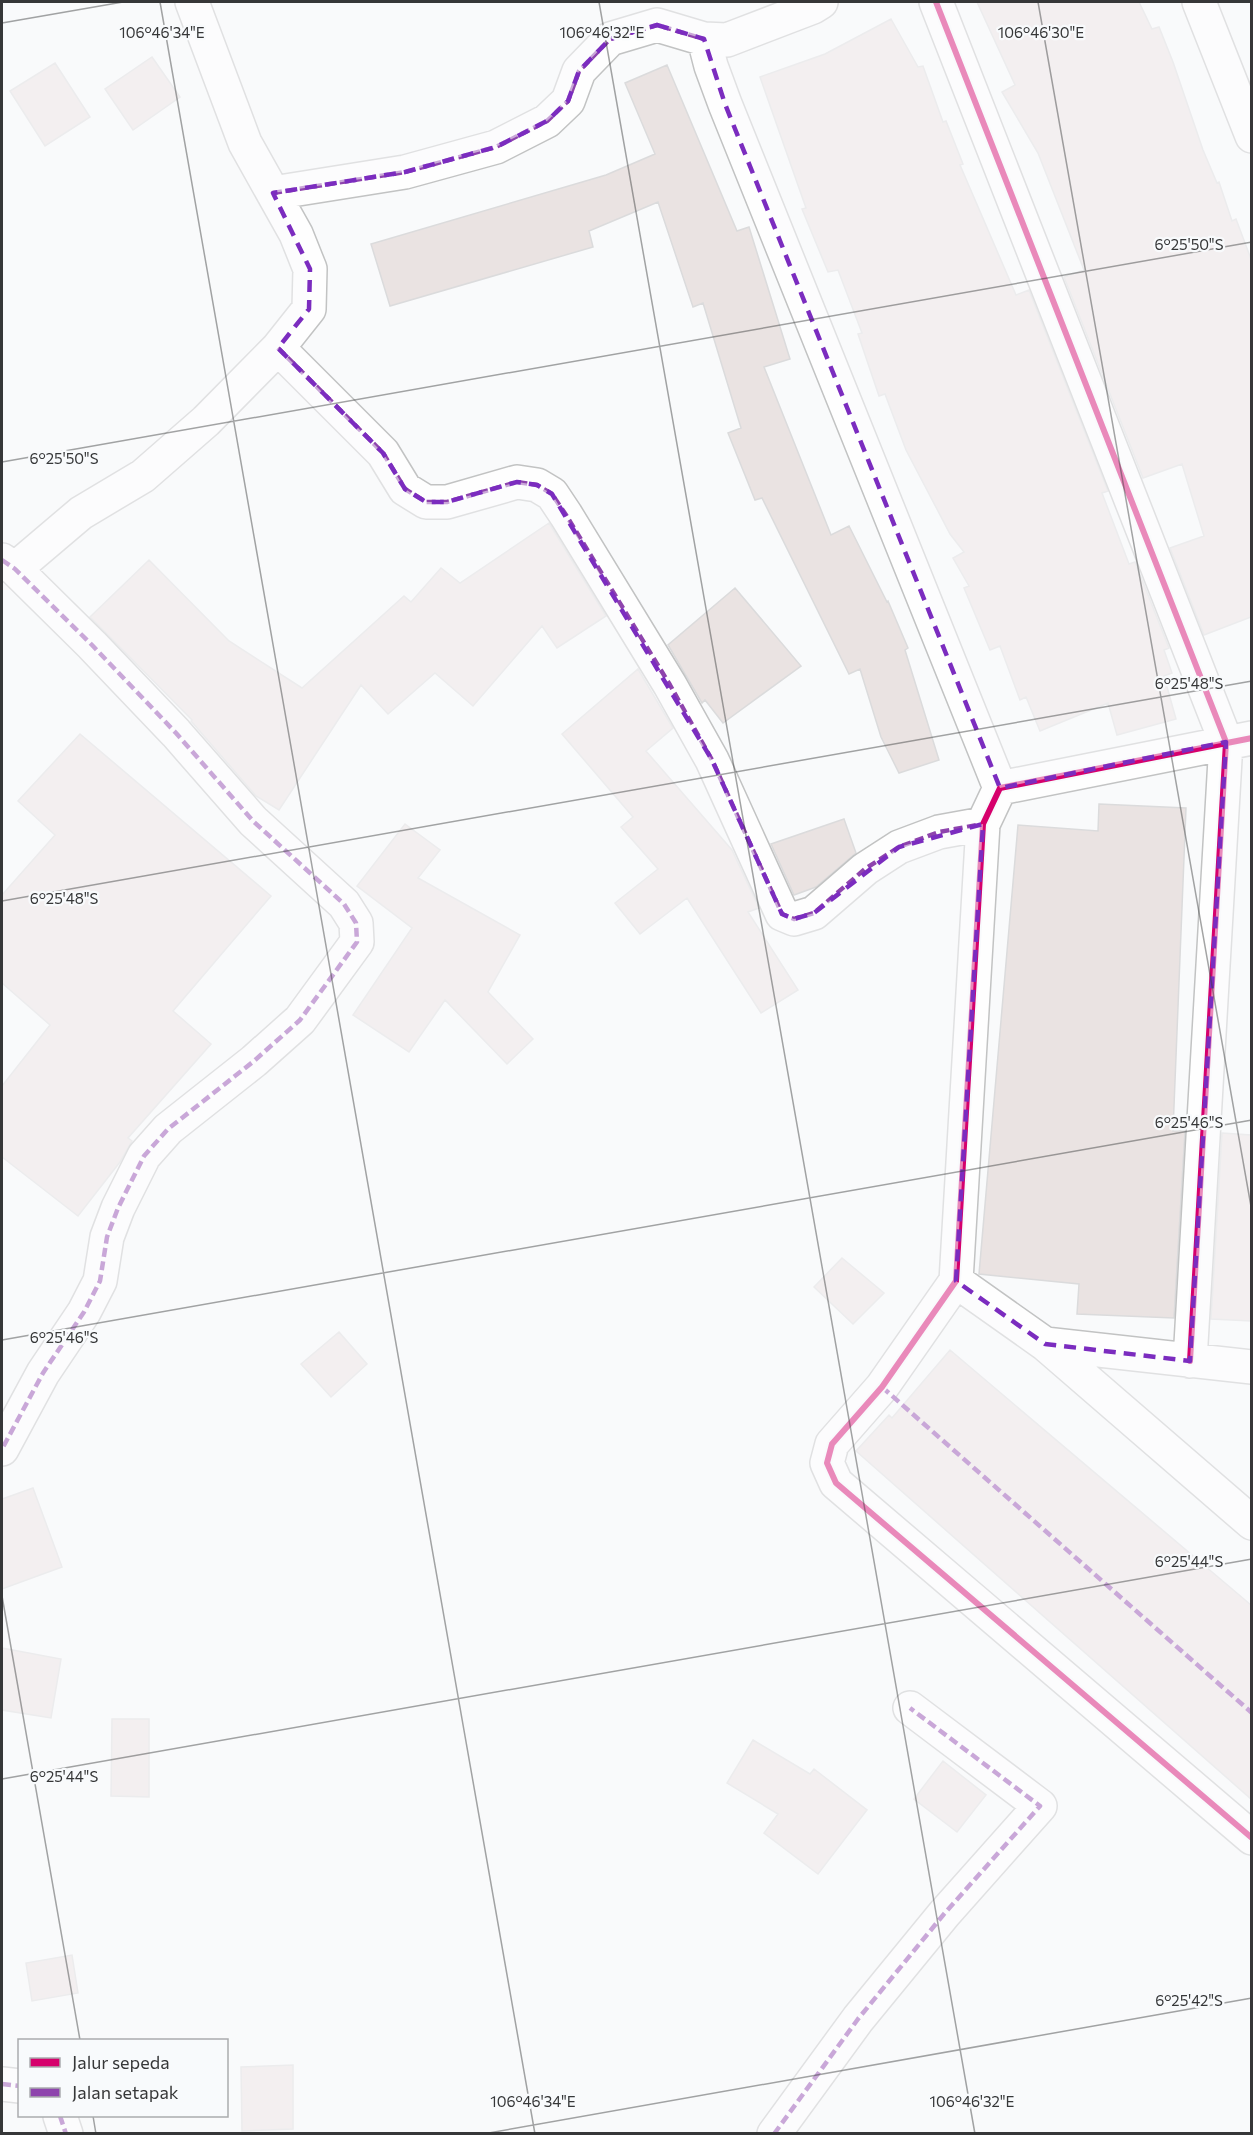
<svg xmlns="http://www.w3.org/2000/svg" width="1253" height="2135" viewBox="0 0 1253 2135" font-family="Commissioner,sans-serif">
  <style>
    .building { fill: #eae3e2; stroke: #dbdbdc; stroke-width: 1.5 }
    .lines { fill: none; stroke-linecap: round; stroke-linejoin: round }
    .minor-casing { stroke: #c2c3c3; stroke-width: 36 }
    .minor { stroke: #fefefe; stroke-width: 33 }
    .quiet { stroke: #8e44ad; stroke-width: 4.5; stroke-dasharray: 9 4.5; stroke-linecap: butt }
    .cycleway-casing { stroke: #f8fafc; stroke-width: 10 }
    .cycleway { stroke: #d6006c; stroke-width: 6 }
    .marked { fill: none; stroke: #7b2cbf; stroke-width: 4.5; stroke-dasharray: 12 8; stroke-linejoin: round }
    .ticks { fill: none; stroke: #363738; stroke-width: 1.5; stroke-opacity: 0.45 }
    .ticks-label { font-size: 15px; text-anchor: middle; fill: #363738; stroke: #f8fafc; stroke-width: 4.5; stroke-linejoin: round; paint-order: stroke }
  </style>
  <rect width="100%" height="100%" fill="#f9fafb"/>
  <path class="building" d="M977,2H1139L1152,29L1159,27L1173,62L1203,150L1217,183L1219,182L1232,221L1236,219L1251,259V617L1204,635L1170,548L1204,536L1182,464L1143,478L1064,277L1084,270L1038,153L1002,92L1015,85Z
    M891,19L918,67L923,66L943,122L946,121L963,164L960,165L1016,295L1029,290L1108,491L1102,493L1129,564L1135,562L1169,648L1164,650L1172,673L1164,676L1176,719L1117,735L1108,703L1040,731L1026,697L1020,700L1000,646L990,650L964,588L969,586L953,558L964,552L950,534L906,450L885,394L879,396L858,334L862,333L838,270L828,272L802,209L806,208L760,77L825,54Z
    M152,57L180,97L133,130L105,89Z
    M55,63L90,117L45,146L10,91Z
    M667,65L737,231L749,227L790,359L764,367L831,535L849,526L887,602L888,601L908,648L905,650L939,760L899,773L881,737L860,669L849,674L762,498L755,500L728,433L741,428L703,303L693,307L658,202L589,231L593,247L390,306L371,244L606,175L655,154L625,83Z
    M549,523L606,616L557,648L542,626L473,706L435,673L388,714L361,685L279,810L256,796L191,721L192,720L90,617L149,560L229,641L302,688L404,596L411,602L441,568L460,583Z
    M735,588L801,666L723,723L705,700L702,703L668,645Z
    M638,669L673,728L646,751L732,850L759,908L748,912L798,990L761,1013L687,898L640,934L615,903L658,869L621,827L633,817L562,734Z
    M80,734L271,896L173,1011L211,1044L128,1138L132,1141L120,1162L78,1216L2,1157V1086L50,1025L2,983V895L55,835L18,801Z
    M1099,804L1186,808L1173,1131H1185L1174,1318L1077,1314L1079,1284L979,1274L1018,825L1098,831Z
    M844,819L856,853L816,887L794,895L771,844Z
    M405,824L440,850L418,878L520,935L488,992L533,1039L507,1064L445,1000L409,1052L353,1015L412,928L357,886Z
    M1222,1133L1251,1135V1321L1211,1319Z
    M842,1258L884,1293L853,1324L814,1287Z
    M339,1332L367,1364L331,1397L301,1364Z
    M950,1350L1251,1605V1799L856,1451L889,1415L892,1418Z
    M33,1488L62,1567L2,1589V1499Z
    M2,1648L61,1659L51,1718L2,1710Z
    M112,1719H149V1797L111,1796Z
    M753,1740L810,1774L814,1769L867,1810L818,1874L764,1833L778,1814L727,1783Z
    M943,1761L986,1795L957,1832L914,1799Z
    M72,1955L78,1993L32,2001L26,1963Z
    M293,2065V2129L242,2131L241,2067Z"/>
  <g class="lines">
    <defs>
      <path id="minor" d="M821,2L813,7L727,40L704,39L711,66L725,104L1000,788
        M936,2L1226,742L1190,1361
        M1199,2L1252,136
        M273,193L405,172L496,147L547,121L568,101L579,71L610,39L657,25L704,39
        M278,348L383,453L405,489L426,502H447L517,482L537,485L552,494L566,515L670,685L712,760L782,914L794,919L814,913L865,869L899,847L939,832L983,824
        M2,560L15,569L92,645L176,733L253,821L344,904L356,923L357,942L300,1020L254,1061L168,1129L144,1156L118,1208L107,1237L100,1281L84,1312L43,1373L2,1449
        M15,569L81,513L143,476L206,421L278,348L309,309L310,269L296,234L245,143L192,2
        M1252,738L1000,788L983,824L956,1281L882,1387L832,1444L827,1463L836,1483L1252,1838
        M956,1281L1045,1344L1252,1523
        M1045,1344L1252,1367
        M2,2084L20,2086
        M60,2116L66,2134
        M774,2134L858,2019L944,1914L1040,1806L910,1708"/>
    </defs>
    <use href="#minor" class="minor-casing"/>
    <use href="#minor" class="minor"/>
    <path class="quiet" d="M273,193L405,172L496,147L547,121L568,101L579,71L610,39L657,25L704,39
      M278,348L383,453L405,489L426,502H447L517,482L537,485L552,494L566,515L670,685L712,760L782,914L794,919L814,913L865,869L899,847L939,832L983,824
      M2,560L15,569L92,645L176,733L253,821L344,904L356,923L357,942L300,1020L254,1061L168,1129L144,1156L118,1208L107,1237L100,1281L84,1312L43,1373L2,1449
      M882,1387L1252,1713
      M2,2084L20,2086
      M60,2116L66,2134
      M774,2134L858,2019L944,1914L1040,1806L910,1708"/>
    <defs>
      <path id="cycleway" d="M936,2L1226,742L1190,1361
        M1252,738L1000,788L983,824L956,1281L882,1387L832,1444L827,1463L836,1483L1252,1838"/>
    </defs>
    <use href="#cycleway" class="cycleway-casing"/>
    <use href="#cycleway" class="cycleway"/>
  </g>
  <path d="M0 0H1253V2135H0ZM657,25L704,39L725,104L1000,788L1226,742L1190,1361L1045,1344L956,1281L983,824L899,847L814,913L794,919L782,914L712,760L552,494L537,485L517,482L447,502H426L405,489L383,453L278,348L309,309L310,269L273,193L405,172L496,147L547,121L568,101L579,71L610,39Z" fill="#f9fafb" fill-opacity=".55" fill-rule="evenodd"/>
  <path class="marked" d="M657,25L704,39L725,104L1000,788L1226,742L1190,1361L1045,1344L956,1281L983,824L899,847L814,913L794,919L782,914L712,760L552,494L537,485L517,482L447,502H426L405,489L383,453L278,348L309,309L310,269L273,193L405,172L496,147L547,121L568,101L579,71L610,39Z"/>
  <path class="ticks" d="M160,2L535,2134M599,2L975,2134M1038,2L1252,1212M2,23L123,2M2,462L1252,242M2,901L1252,681M2,1340L1252,1120M2,1596L80,2040M2,1779L1252,1559M93,2116L96,2134M483,2134L1252,1998"/>
  <g class="ticks-label">
    <text x="162" y="38">106°46'34"E</text>
    <text x="602" y="38">106°46'32"E</text>
    <text x="1041" y="38">106°46'30"E</text>
    <text x="1189" y="250">6°25'50"S</text>
    <text x="64" y="464">6°25'50"S</text>
    <text x="1189" y="689">6°25'48"S</text>
    <text x="64" y="904">6°25'48"S</text>
    <text x="1189" y="1128">6°25'46"S</text>
    <text x="64" y="1343">6°25'46"S</text>
    <text x="1189" y="1567">6°25'44"S</text>
    <text x="64" y="1782">6°25'44"S</text>
    <text x="1189" y="2006">6°25'42"S</text>
    <text x="533" y="2107">106°46'34"E</text>
    <text x="972" y="2107">106°46'32"E</text>
  </g>
  <rect width="1253" height="2135" fill="none" stroke="#363738" stroke-width="6"/>
  <rect x="18" y="2039" width="210" height="78" fill="#f8fafc" stroke="#aaacae" stroke-width="1.5"/>
  <rect x="30" y="2058" width="30" height="9" fill="#d6006c" stroke="#aaacae" stroke-width="1.5"/>
  <text x="72" y="2069" font-size="18" fill="#363738">Jalur sepeda</text>
  <rect x="30" y="2088" width="30" height="9" fill="#8e44ad" stroke="#aaacae" stroke-width="1.5"/>
  <text x="72" y="2099" font-size="18" fill="#363738">Jalan setapak</text>
</svg>
